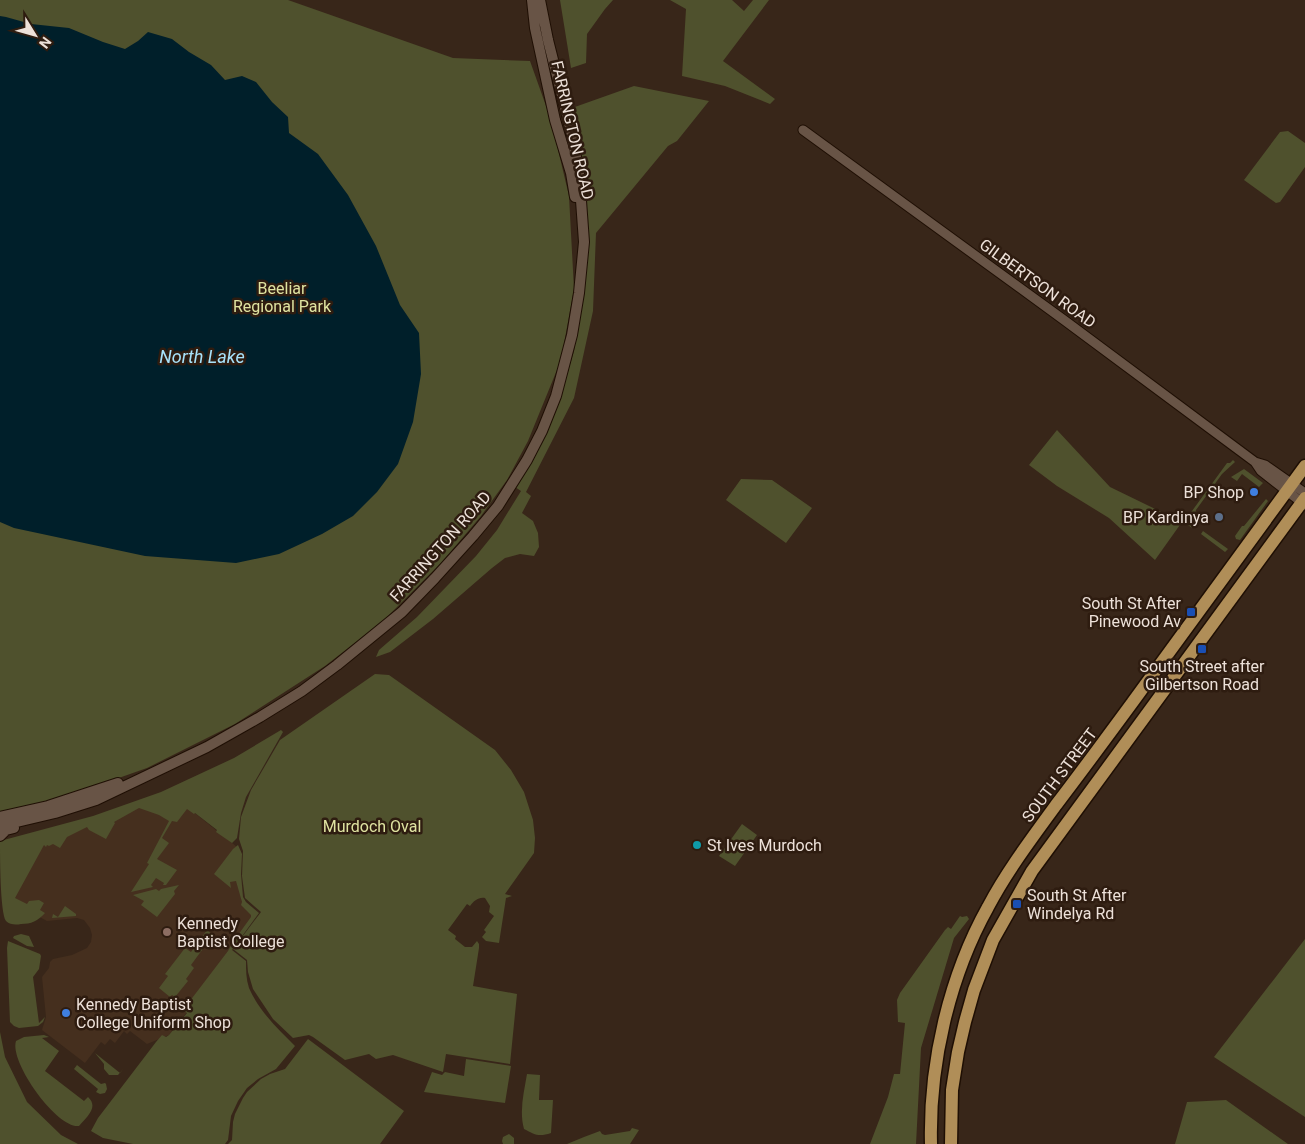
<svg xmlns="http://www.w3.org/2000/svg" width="1305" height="1144" viewBox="0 0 1305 1144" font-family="Roboto,sans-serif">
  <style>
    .built { fill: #452f1e }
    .green { fill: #4f512d }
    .water { fill: #001f2a }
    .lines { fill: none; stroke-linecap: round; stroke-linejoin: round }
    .tertiary-casing { stroke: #1f0f04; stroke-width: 11 }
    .secondary-casing { stroke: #1f0f04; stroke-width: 12 }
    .trunk-casing { stroke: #1f0f04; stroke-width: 15 }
    .tertiary { stroke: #685446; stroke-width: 9 }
    .secondary { stroke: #685446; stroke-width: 10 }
    .trunk { stroke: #b08e58; stroke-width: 12 }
    .shop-dot { fill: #3f7fe0; stroke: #2e1c10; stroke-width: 2 }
    .service-dot { fill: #5c6f8a; stroke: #2e1c10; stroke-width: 2 }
    .transit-dot { fill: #1a4fb4; stroke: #2e1c10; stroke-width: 2 }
    .culture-dot { fill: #0f9aa8; stroke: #2e1c10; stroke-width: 2 }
    .education-dot { fill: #8d6e63; stroke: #2e1c10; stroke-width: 2 }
    .labels { text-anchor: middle; stroke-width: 5; stroke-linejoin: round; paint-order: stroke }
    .street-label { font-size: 16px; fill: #ede1d9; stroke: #2e1c10 }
    .park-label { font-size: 16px; fill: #dfe3a1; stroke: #2e1c10 }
    .poi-label { font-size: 16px; fill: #ede1d9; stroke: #2e1c10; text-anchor: start }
    .water-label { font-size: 18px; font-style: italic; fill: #a7e2fa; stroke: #2e1c10 }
  </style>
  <rect width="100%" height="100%" fill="#382619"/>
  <path class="built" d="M176,798L237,847L242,902L256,915L232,949L233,953L169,1035L147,1044L130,1031L127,1034L124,1031L115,1043L110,1039L105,1045L101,1042L85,1063L42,1030L46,1017L42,977L49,968L50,962L53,959L72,955L87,948L91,942L92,935L90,928L84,920L77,918L47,921L8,900L40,843L89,820Z"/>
  <path class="green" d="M0,0H288L453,58L530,61L551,120L569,196L574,289L561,360L528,441L507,480L481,516L441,563L383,621L325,666L235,724L147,768L48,803L0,812Z
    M560,0H613L605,9L587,34L586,63L571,68Z
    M670,0H732L744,11L753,0H769L723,61L775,99L770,104L725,86L682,76L686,9Z
    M634,86L709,101L677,141L668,146L596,233L593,311L574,398L526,492L531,496L522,513L533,521L538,533L539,547L534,556L520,554L505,558L492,568L433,619L390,652L376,657L379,650L417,617L476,556L497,530L521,491L515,487L561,395L574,351L588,257L585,181L572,108Z
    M1288,131L1305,143V167L1280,202L1276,203L1244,180L1280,132Z
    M1057,430L1110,487L1182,522L1155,560L1109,518L1057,486L1029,465Z
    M1233,460L1235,462L1222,474L1196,510L1194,516L1195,522L1192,528L1184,522L1227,463H1230Z
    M1244,469L1263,483L1259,487L1242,474L1237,481L1231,477Z
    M741,479L772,480L812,508L786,543L726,500Z
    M1266,499L1268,501L1240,540L1236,539L1235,536L1242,526H1244Z
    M1203,531L1228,549L1225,552L1201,534Z
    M375,674L389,675L495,750L511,770L524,792L533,820L535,838L534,853L505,894L512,896L506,898L499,943L486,941L482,937L486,932L484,930L494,916L489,912L490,906L485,898C478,897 474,901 470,906L467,904L448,930L456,936L455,939L465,947H472L477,941L479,944V948L473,986L517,994L510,1064L446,1054L443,1072L393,1055L376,1059L369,1054L345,1060L313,1037L309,1035L293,1038L273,1019L253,989L248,972L247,960L233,949L261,912L245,898L242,876L243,851L239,839L241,817L251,790L280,740Z
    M281,730L283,732L246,797L241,813L237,838L232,843L216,832L217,830L195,813L194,814L187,809L177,822L172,821L162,838L169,843L157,859L177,870L166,885H163L164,883L156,878L151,885L153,887L131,892L149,864L147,863L169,821L159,815L139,808L114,822L115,823L106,839L89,830L87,827L67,837L60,848L53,844L49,846L47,845L46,847L44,845L15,898L27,904L29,901L39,900L44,903L40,910L45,913C38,921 31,924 21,924C16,925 10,925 6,921C0,913 0,854 0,841L93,816L161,792L234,758Z
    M742,824L757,835L735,866L719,856Z
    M238,845L242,854L241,874L243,897L246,902L259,913L232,950L246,961C246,970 246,979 249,988C259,1011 278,1029 295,1046L276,1069L258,1079L247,1088L238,1101L231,1116L228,1140L225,1144H133L103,1138L91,1131L98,1118L156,1042L162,1035L166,1037L169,1035L187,1013L183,1010L228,951L233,942L251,917V915L241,905L242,902L236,881L230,882L231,888L214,874L233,849Z
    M179,885L174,891L175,894L157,917L141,905L144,901L133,895L156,889L159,891L161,889Z
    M65,906L76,914V916L52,918L53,914L58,917Z
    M960,916L962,917L967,916L969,919L954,938L921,1048L916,1144H870L888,1097L894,1074H900L905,1023L898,1022L897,1000L900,993L945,930L948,927L951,929Z
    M207,930L213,935L191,965L194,968L186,979L188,981L175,997L172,995L170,997L159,988L168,976L165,974L185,948L191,952Z
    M21,934L29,936L34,947L27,946L13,938L14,936Z
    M1305,939V1117L1214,1057Z
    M8,941L40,954L41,956L39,969L33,977L39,1023L45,1017L43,1022L38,1026L19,1028L14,1026L10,1022L7,948Z
    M0,1032L5,1057L27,1102L61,1135L78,1144H0Z
    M44,1035L49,1037L42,1038L59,1051L45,1071L84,1101L88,1097C99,1107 87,1117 79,1126C57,1129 9,1062 16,1041L24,1037Z
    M308,1039L404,1111L380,1144H228L232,1140L233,1122L235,1114L243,1098L247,1092L261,1079L270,1074L285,1069Z
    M95,1053L120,1073L124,1068L118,1075H109L104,1069V1064Z
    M466,1059L511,1066L505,1103L424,1092L432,1072L442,1075L445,1072L464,1076Z
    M77,1065L101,1084L105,1083L106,1084L107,1089L105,1093L100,1094L96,1092L98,1089L74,1069Z
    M527,1074L540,1075L539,1100H553L551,1133C539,1137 535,1135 524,1129C519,1111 524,1092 527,1074Z
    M1226,1100L1288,1144H1175L1187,1102Z
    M632,1128L639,1130L630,1144H567L584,1137L600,1131L602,1134L605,1135L630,1131Z
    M509,1134L514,1138V1144H503L502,1141L503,1137Z"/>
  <path class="water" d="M0,16L6,17L31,24L69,28L103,42L125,49L138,41L148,32L172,39L189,52L211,65L225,80L242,76L256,82L272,102L288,117L289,133L318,154L348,195L376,246L400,305L419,333L421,374L413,422L398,464L377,492L353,516L322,534L279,554L236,563L145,556L14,528L0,522Z"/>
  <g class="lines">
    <defs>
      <path id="tertiary" d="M803,130L1064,320L1255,462L1265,465L1305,493
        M1255,462L1261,471L1305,505"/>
      <path id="secondary" d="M532,0L535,28L548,88L555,120L571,173L575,197
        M0,817L48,806L118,783
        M0,826L55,813L96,800L207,747L260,717L302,691L337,665L402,612L435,578L473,536L498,506L527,460L542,431L556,396L572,335L579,293L584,242L579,173L572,135L548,40L540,0
        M0,836L6,830L14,828"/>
      <path id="trunk" d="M931,1144C929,1064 949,977 988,907C1007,871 1032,838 1056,805C1082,771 1107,737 1132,703C1190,624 1248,545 1305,466
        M951,1144L952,1090L958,1052L965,1022L974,990L993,940L1032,871L1305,498"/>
    </defs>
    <use href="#tertiary" class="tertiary-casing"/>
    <use href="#secondary" class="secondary-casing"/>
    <use href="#trunk" class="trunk-casing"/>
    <use href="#tertiary" class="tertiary"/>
    <use href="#secondary" class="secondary"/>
    <use href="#trunk" class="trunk"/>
  </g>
  <g class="shop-dot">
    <circle cx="1254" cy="492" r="5"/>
    <circle cx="66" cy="1013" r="5"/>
  </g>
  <circle class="service-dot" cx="1219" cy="517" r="5"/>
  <g class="transit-dot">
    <rect x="1186" y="607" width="10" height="10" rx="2.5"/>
    <rect x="1197" y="644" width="10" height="10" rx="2.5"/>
    <rect x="1012" y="899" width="10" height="10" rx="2.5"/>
  </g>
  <circle class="culture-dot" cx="697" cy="845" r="5"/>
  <circle class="education-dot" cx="167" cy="932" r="5"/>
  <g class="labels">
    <g class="street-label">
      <text transform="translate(573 130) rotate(77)" y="6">FARRINGTON ROAD</text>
      <text transform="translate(1038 283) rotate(36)" y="6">GILBERTSON ROAD</text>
      <text transform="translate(440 546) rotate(-48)" y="6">FARRINGTON ROAD</text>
      <text transform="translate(1059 775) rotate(-53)" y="6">SOUTH STREET</text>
    </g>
    <g class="park-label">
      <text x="282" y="294">Beeliar<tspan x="282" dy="18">Regional Park</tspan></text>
      <text x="372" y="832">Murdoch Oval</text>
    </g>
    <g class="poi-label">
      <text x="1244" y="498" text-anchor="end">BP Shop</text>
      <text x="1209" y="523" text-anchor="end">BP Kardinya</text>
      <text x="1181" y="609" text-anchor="end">South St After<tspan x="1181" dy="18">Pinewood Av</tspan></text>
      <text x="1202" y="672" text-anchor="middle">South Street after<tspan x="1202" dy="18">Gilbertson Road</tspan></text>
      <text x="707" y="851">St Ives Murdoch</text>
      <text x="1027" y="901">South St After<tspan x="1027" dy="18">Windelya Rd</tspan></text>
      <text x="177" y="929">Kennedy<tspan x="177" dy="18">Baptist College</tspan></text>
      <text x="76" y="1010">Kennedy Baptist<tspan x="76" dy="18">College Uniform Shop</tspan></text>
    </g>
    <g class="water-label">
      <text x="202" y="363">North Lake</text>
    </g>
  </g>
  <g transform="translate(35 35) rotate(127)" stroke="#2e1c10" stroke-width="4" paint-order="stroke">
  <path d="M0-4L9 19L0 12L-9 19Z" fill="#ede1d9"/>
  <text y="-8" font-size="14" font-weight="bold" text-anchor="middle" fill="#ede1d9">N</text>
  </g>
</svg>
